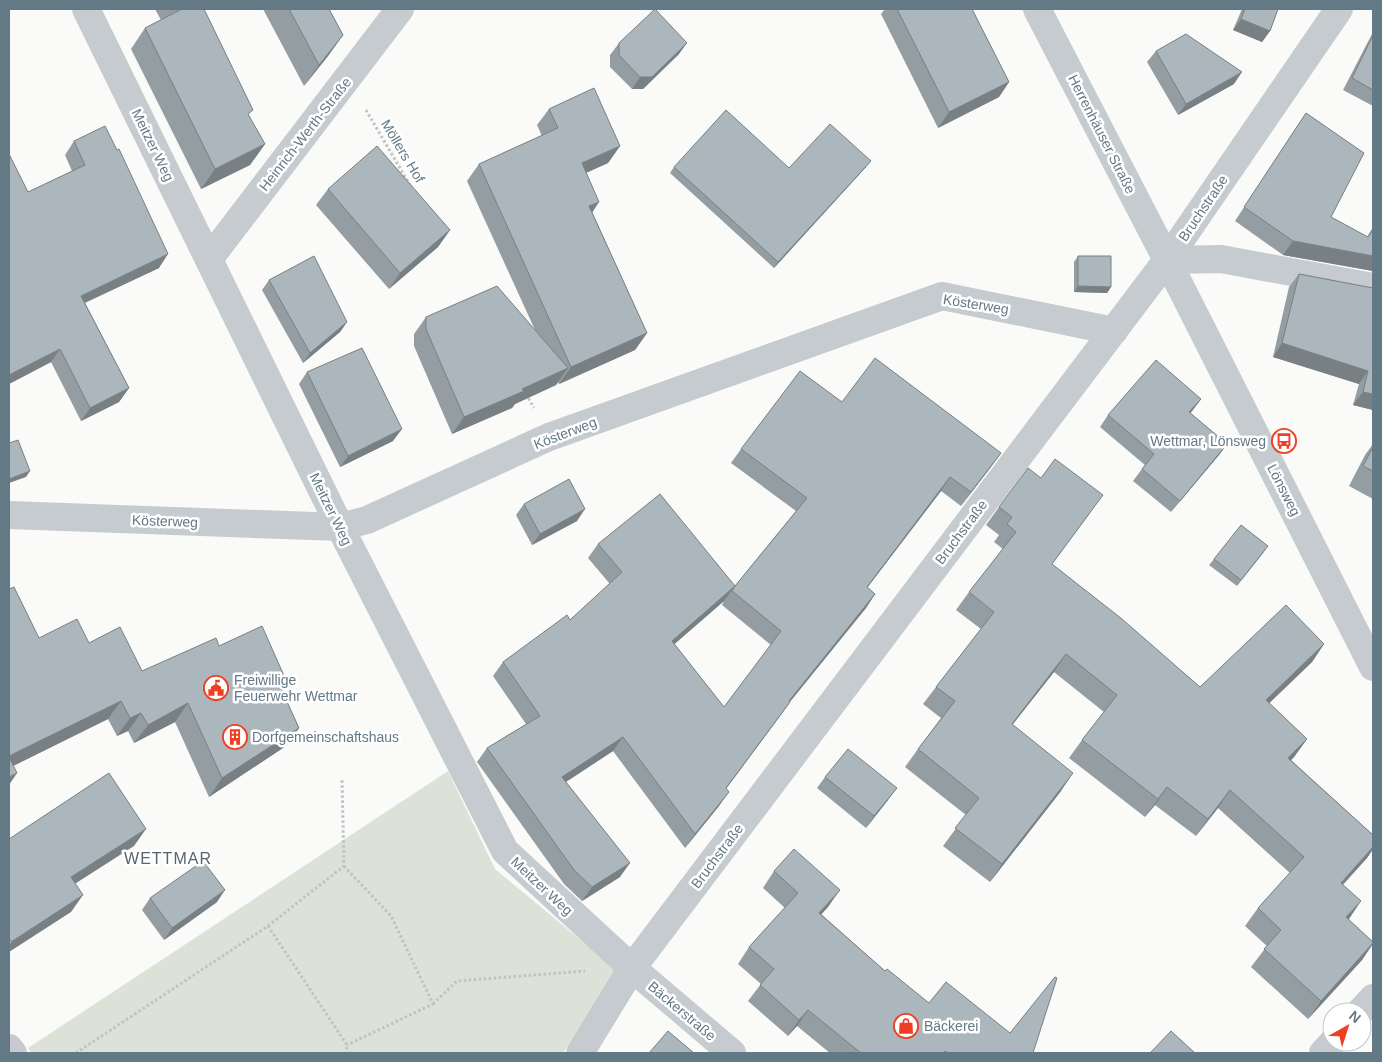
<svg xmlns="http://www.w3.org/2000/svg" width="1382" height="1062" viewBox="0 0 1382 1062" font-family="Helvetica,sans-serif">
  <style>
    .green { fill: #dce2d8 }
    .lines { fill: none; stroke-linecap: round; stroke-linejoin: round }
    .path { stroke: #bfc3c5; stroke-width: 3; stroke-dasharray: 2.5 2.5; stroke-linecap: butt }
    .minor { stroke: #c5cbce; stroke-width: 28 }
    .wall { fill: #939da2; fill-rule: evenodd }
    .shaded-wall { fill: #788084 }
    .building { fill: #abb7bc; stroke: #788084; fill-rule: evenodd }
    .labels { text-anchor: middle; stroke-width: 5; stroke-linejoin: round; paint-order: stroke }
    .street-label { font-size: 14px; fill: #637985; stroke: #fff }
    .poi-label { font-size: 14px; fill: #637985; stroke: #fff; text-anchor: start }
    .quarter-label { font-size: 16px; letter-spacing: 1px; fill: #56666f; stroke: #fff }
  </style>
  <rect width="100%" height="100%" fill="#fafaf8"/>
  <path class="green" d="M448,771L495,869L617,970L563,1053H32L28,1048Z"/>
  <g class="lines">
    <path class="path" d="M366,110L411,187
      M526,394L534,408
      M344,866L391,916L433,1004L347,1045
      M268,926L344,866L342,780
      M433,1004L457,981L585,971
      M76,1053L268,926L347,1045L346,1053"/>
    <path class="minor" d="M86,9L340,527L505,851L632,968L732,1053
      M1037,9L1167,260L1373,667
      M209,259L400,9
      M1167,260L1221,259L1373,287
      M9,515L340,527L367,520L549,437L942,296L1114,331
      M1360,1012L1373,998
      M9,1048L13,1053
      M580,1053L632,968L1167,260L1339,9
      M1323,1053L1333,1042"/>
  </g>
  <path class="wall" d="M155,9H204L249,116L265,144L250,165L201,189L131,49L145,28L161,20Z
    M263,9H329L343,35L328,56L304,86Z
    M885,9H972L1009,82L999,97L938,128L881,14Z
    M1242,9H1278L1270,31L1262,42L1233,30Z
    M1373,32V106L1343,90L1371,36Z
    M619,43L679,54L643,89H632L610,67V55Z
    M1156,51L1234,84L1178,115L1147,62Z
    M549,109L620,146L608,163L586,173L592,212L647,333L635,350L559,384L558,382L556,385L515,404L512,408L452,434L414,346V334L426,317L535,330L467,181L479,164L542,136L537,125Z
    M1306,113L1331,217L1367,237L1373,227V271L1283,255L1235,221Z
    M74,141L159,268L85,303L129,388L119,402L81,421L51,362L9,384V154L28,192L72,171L65,155Z
    M674,167L789,168L866,167L774,268L670,173Z
    M328,189L450,230L438,247L389,289L316,205Z
    M1078,256L1111,287L1107,293L1074,292V262Z
    M1299,274L1373,288V410L1353,405L1359,384L1273,357L1289,287Z
    M269,280L347,322L340,332L303,363L262,290Z
    M307,372L393,441L340,467L299,384Z
    M1201,399L1190,413L1227,444L1219,455L1171,512L1133,481L1145,465L1100,427L1108,415Z
    M842,402L1001,453L961,506L941,491L867,588L875,594L866,608L790,702L780,716L726,789L719,806L685,848L613,751L566,782L620,877L582,901L564,884L477,762L487,748L526,724L493,676L503,662L570,620L610,584L588,558L598,544L735,586L796,511L731,463L741,449ZM724,601L722,605L771,645L724,707L674,644Z
    M1373,444V499L1349,486L1365,455Z
    M524,504L577,521L532,545L516,515Z
    M999,507L1090,513L1052,564L1200,687L1324,644L1312,662L1269,703L1307,739L1294,757L1291,760L1373,835V849L1367,858L1343,885L1348,919L1373,944L1362,960L1308,1019L1251,967L1267,946L1245,926L1258,908L1290,873L1218,808L1196,836L1155,805L1145,817L1069,758L1082,740L1104,712L1054,672L1012,725L1061,791L990,882L943,846L966,815L905,767L918,749L941,718L923,704L936,687L981,629L956,610L969,592L1003,549L994,542L999,535L986,525Z
    M1264,552L1237,586L1209,565L1214,559Z
    M39,638L89,643L142,671L219,646L280,686L299,728L286,746L209,797L175,722L134,743L128,731L117,736L108,719L13,766Z
    M825,777L888,800L866,828L817,788Z
    M774,871L828,907L821,914L885,971L929,1003L1033,1053H830L797,1026L788,1036L748,1001L761,984L738,964L749,947L785,908L763,888Z
    M150,898L217,902L164,940L142,910Z"/>
  <path class="shaded-wall" d="M1241,19L1270,31L1262,42L1233,30Z
    M343,35L328,56L304,86L319,65Z
    M687,43L679,54L643,89H632L640,77Z
    M1242,72L1234,84L1178,115L1186,104Z
    M1009,82L999,97L938,128L949,112Z
    M265,144L250,165L201,189L215,169Z
    M620,146L608,163L570,180L582,163Z
    M871,161L866,167L774,268L778,262Z
    M599,202L588,219L589,206Z
    M450,230L438,247L389,289L400,273Z
    M1293,241L1373,256V271L1283,255Z
    M168,254L159,268L71,309L81,296Z
    M1078,286L1111,287L1107,293L1074,292Z
    M347,322L340,332L303,363L310,353Z
    M647,333L635,350L559,384L571,367Z
    M1282,343L1368,371L1359,384L1273,357Z
    M60,349L51,362L9,384V375Z
    M568,368L556,385L515,404L512,408L452,434L464,417L522,389Z
    M129,388L119,402L81,421L90,408Z
    M1363,392L1373,394V410L1353,405Z
    M1201,399L1193,410L1181,424L1189,412Z
    M402,429L393,441L340,467L348,456Z
    M1227,444L1219,455L1171,512L1180,501Z
    M1001,453L991,467L961,506L971,492Z
    M30,471L26,477L9,483V479Z
    M950,477L941,491L857,601L867,587Z
    M585,509L577,521L532,545L540,534Z
    M735,586L724,601L662,655L672,641Z
    M875,594L866,608L779,715L789,701Z
    M1324,644L1312,662L1254,718L1266,700Z
    M1066,654L1054,672L999,742L1012,724Z
    M285,678L272,697L278,682Z
    M121,701L108,719L9,768V756Z
    M790,702L780,716L716,802L726,788Z
    M188,703L175,722L134,743L148,725Z
    M141,713L128,731L117,736L130,718Z
    M299,728L286,746L209,797L222,778Z
    M623,737L613,751L552,791L562,777Z
    M1307,739L1294,757L1276,776L1288,758Z
    M17,773L9,785V777Z
    M1073,773L1061,791L990,882L1002,864Z
    M1167,787L1155,805L1145,817L1158,799Z
    M897,788L888,800L866,828L874,816Z
    M1230,790L1218,808L1196,836L1208,819Z
    M729,792L719,806L685,848L695,834Z
    M146,829L134,846L59,894L71,877Z
    M1373,847V849L1367,858L1328,900L1341,883Z
    M630,863L620,877L582,901L592,887Z
    M225,890L217,902L164,940L172,928Z
    M840,890L828,907L808,929L819,913Z
    M83,895L71,912L9,952V945L11,942Z
    M1361,901L1349,919L1334,935L1346,917Z
    M1373,943L1362,960L1308,1019L1321,1001Z
    M808,1010L797,1026L788,1036L799,1020Z"/>
  <path class="building" d="M182,9H204L253,110L248,114L265,144L215,169L145,28Z
    M289,9H329L343,35L319,65Z
    M655,9L687,43L652,77H640L619,55V43Z
    M897,9H972L1009,82L949,112Z
    M1245,9H1278L1270,31L1241,19Z
    M1186,34L1242,72L1186,104L1156,51Z
    M1373,35V90L1352,78Z
    M594,88L620,146L582,163L599,202L589,206L647,333L571,367L479,164L558,128L549,109Z
    M726,110L789,168L830,124L871,161L778,262L674,167Z
    M1306,113L1364,153L1331,217L1368,237L1373,230V256L1293,241L1244,207Z
    M105,126L117,150L119,149L168,254L81,296L129,388L90,408L60,349L9,375V154L28,192L85,165L74,141Z
    M377,146L450,230L400,273L328,189Z
    M314,256L347,322L310,353L269,280Z
    M1078,256H1111V287L1078,286Z
    M1299,274L1373,288V394L1363,392L1368,371L1282,343Z
    M497,286L568,368L522,389L524,391L464,417L426,329V317Z
    M362,348L402,429L348,456L307,372Z
    M875,358L1001,453L971,492L950,477L867,587L875,594L789,701L790,702L726,788L729,792L695,834L623,737L562,777L630,863L592,887L574,870L487,748L540,716L503,662L567,615L570,620L622,572L598,544L660,494L735,586L807,498L741,449L800,371L842,402ZM735,586L732,591L781,631L724,707L672,641Z
    M1156,360L1201,399L1189,412L1227,444L1180,501L1142,469L1154,454L1108,415Z
    M18,440L30,471L9,479V443Z
    M1373,447V471L1363,466Z
    M1055,459L1103,495L1052,564L1122,619L1200,687L1286,605L1324,644L1266,700L1307,739L1288,758L1373,835V847L1341,883L1361,901L1346,917L1373,942V943L1321,1001L1264,949L1281,930L1258,908L1304,857L1230,790L1208,819L1167,787L1158,799L1082,740L1117,695L1066,654L1012,724L1073,773L1002,864L955,828L979,798L918,749L955,701L936,687L994,612L969,592L1016,532L1007,524L1012,517L999,507L1028,468L1041,478Z
    M569,479L585,509L540,534L524,504Z
    M1241,525L1268,546L1241,580L1214,559Z
    M14,587L39,638L77,619L89,643L120,627L142,671L216,638L219,646L262,626L285,678L278,682L299,728L222,778L188,703L148,725L141,713L130,718L121,701L9,756V589Z
    M848,749L897,788L874,816L825,777Z
    M9,757L17,773L9,777Z
    M109,773L146,829L71,877L83,895L11,942L9,938V839Z
    M794,849L840,890L819,913L885,971L887,969L929,1003L946,982L1010,1033L1055,977L1057,978L1033,1053H948L945,1051L943,1053H861L808,1010L799,1020L760,985L774,969L749,947L798,893L774,871Z
    M203,861L225,890L172,928L150,898Z
    M668,1031L694,1053H649Z
    M1171,1031L1195,1053H1150Z"/>
  <defs>
    <symbol id="bus-ring" viewBox="-11 -11 22 22"><circle r="9.5" fill="#fff" stroke="#ef3f23" stroke-width="1.5"/><path d="M-5-6H5V4H4V6H2V4H-2V6H-4V4H-5ZM-3.5-4V0h7V-4ZM-3.5 1.2v1.5H-2V1.2ZM2 1.2v1.5H3.5V1.2Z" fill="#ef3f23"/></symbol>
    <symbol id="civic-ring" viewBox="-11 -11 22 22"><circle r="9.5" fill="#fff" stroke="#ef3f23" stroke-width="1.5"/><path d="M-.6-6.5H3V-4.5H.6V-3L4-1V1h2V6H-6V1h2V-1L-.6-3ZM-1.2 2.5V6h2.4V2.5Z" fill="#ef3f23"/></symbol>
    <symbol id="building-ring" viewBox="-11 -11 22 22"><circle r="9.5" fill="#fff" stroke="#ef3f23" stroke-width="1.5"/><path d="M-4-6H4V6H1V3H-1V6H-4ZM-2.5-4.3h1.7v1.8h-1.7ZM.8-4.3h1.7v1.8H.8ZM-2.5-1h1.7V.8h-1.7ZM.8-1h1.7V.8H.8Z" fill="#ef3f23"/></symbol>
    <symbol id="shop-ring" viewBox="-11 -11 22 22"><circle r="9.5" fill="#fff" stroke="#ef3f23" stroke-width="1.5"/><path d="M-5-2.5h2.3a2.7 3.5 0 0 1 5.4 0H5L5.5 6h-11ZM-1.5-2.5h3a1.5 2.3 0 0 0-3 0Z" fill="#ef3f23"/></symbol>
  </defs>
  <g fill-rule="evenodd">
    <use href="#bus-ring" x="1270" y="427" width="28" height="28"/>
    <use href="#civic-ring" x="202" y="674" width="28" height="28"/>
    <use href="#building-ring" x="221" y="723" width="28" height="28"/>
    <use href="#shop-ring" x="892" y="1012" width="28" height="28"/>
  </g>
  <g class="labels">
    <g class="street-label">
      <text transform="translate(305 134) rotate(-52)" y="5">Heinrich-Werth-Straße</text>
      <text transform="translate(1102 134) rotate(63)" y="5">Herrenhäuser Straße</text>
      <text transform="translate(153 145) rotate(64)" y="5">Meitzer Weg</text>
      <text transform="translate(403 151) rotate(59)" y="5">Möllers Hof</text>
      <text transform="translate(1203 208) rotate(-56)" y="5">Bruchstraße</text>
      <text transform="translate(976 304) rotate(9)" y="5">Kösterweg</text>
      <text transform="translate(565 433) rotate(-21)" y="5">Kösterweg</text>
      <text transform="translate(1284 490) rotate(63)" y="5">Lönsweg</text>
      <text transform="translate(331 509) rotate(64)" y="5">Meitzer Weg</text>
      <text transform="translate(165 521) rotate(2)" y="5">Kösterweg</text>
      <text transform="translate(961 532) rotate(-53)" y="5">Bruchstraße</text>
      <text transform="translate(717 856) rotate(-53)" y="5">Bruchstraße</text>
      <text transform="translate(542 886) rotate(43)" y="5">Meitzer Weg</text>
      <text transform="translate(682 1011) rotate(40)" y="5">Bäckerstraße</text>
    </g>
    <g class="poi-label">
      <text x="1266" y="446" text-anchor="end">Wettmar, Lönsweg</text>
      <text x="234" y="685">Freiwillige<tspan x="234" dy="16">Feuerwehr Wettmar</tspan></text>
      <text x="252" y="742">Dorfgemeinschaftshaus</text>
      <text x="924" y="1031">Bäckerei</text>
    </g>
    <g class="quarter-label">
      <text x="168" y="864">WETTMAR</text>
    </g>
  </g>
  <rect width="1382" height="1062" fill="none" stroke="#637985" stroke-width="20"/>
  <g transform="translate(1347 1027) rotate(39)"><circle r="24" fill="#ffffff" stroke="#c1c9ce"/>
  <path d="M0-4L9 19L0 12L-9 19Z" fill="#ef3f23"/>
  <text y="-8" font-size="14" font-weight="bold" text-anchor="middle" fill="#637985">N</text>
  </g>
</svg>
